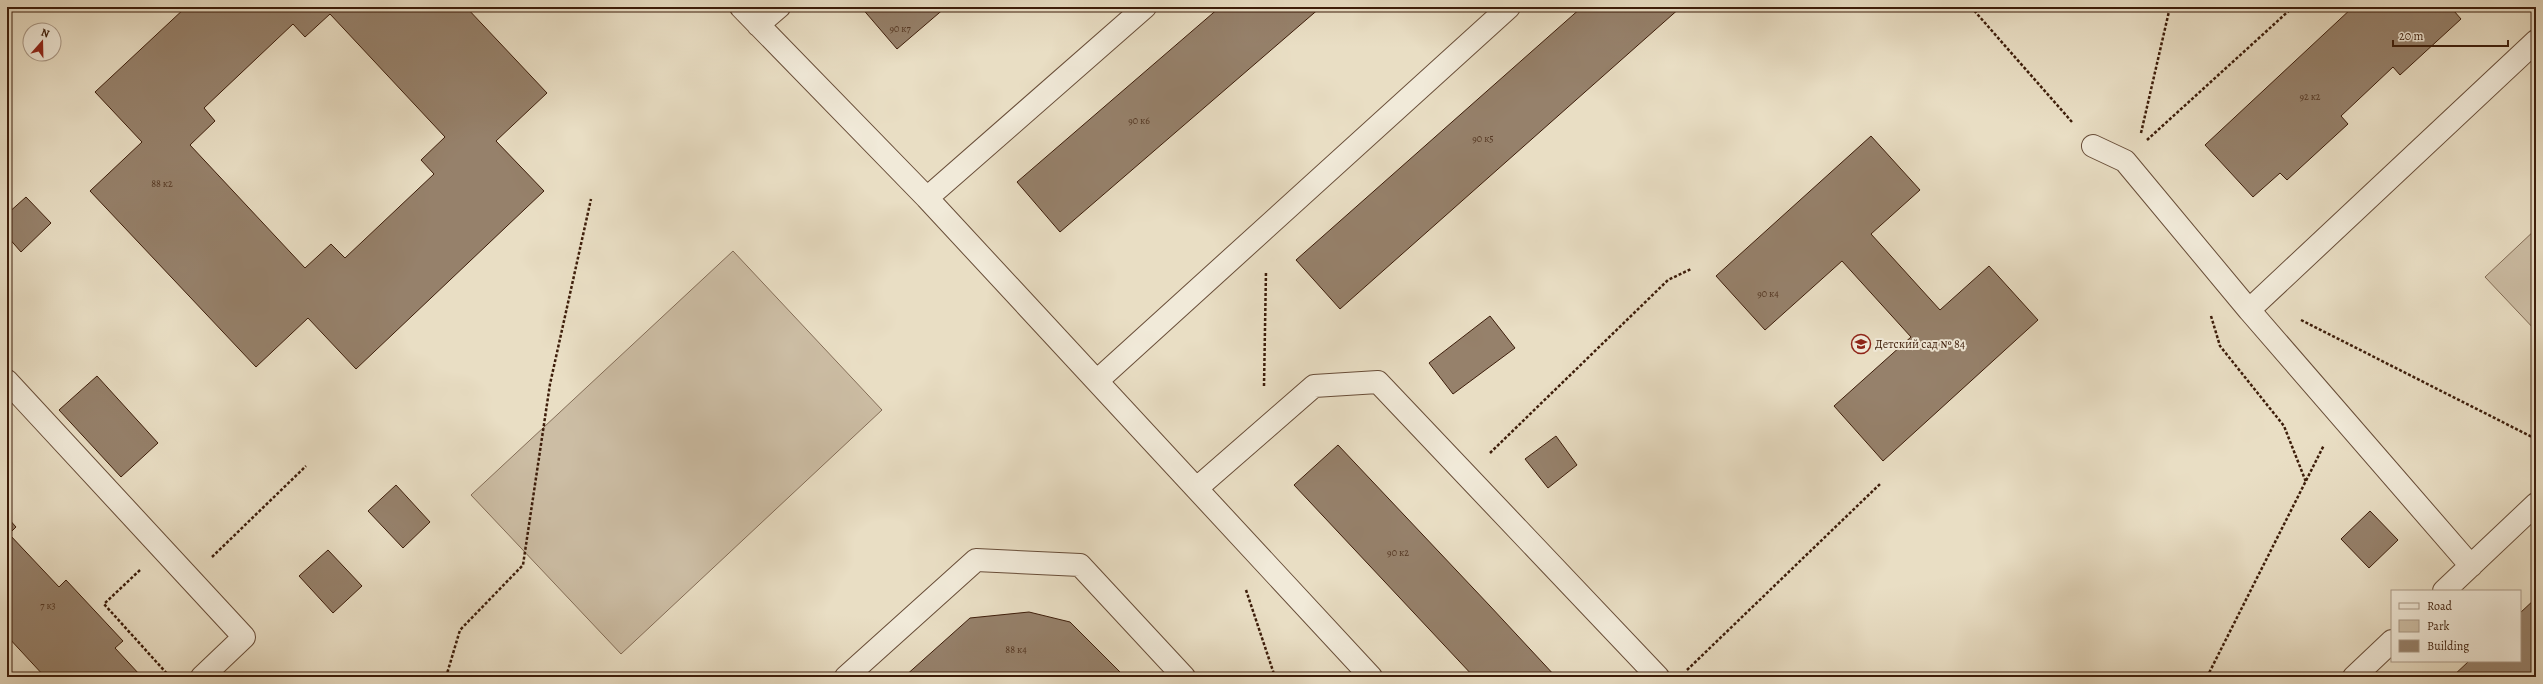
<svg xmlns="http://www.w3.org/2000/svg" width="2543" height="684" viewBox="0 0 2543 684" font-family="Alegreya,serif">
  <style>
    .green { fill: #ccbda4; stroke: #846d57 }
    .building { fill: #96816b; stroke: #3d1d0a; fill-rule: evenodd }
    .lines { fill: none; stroke-linecap: round; stroke-linejoin: round }
    .minor-casing { stroke: #684d38; stroke-width: 24 }
    .path { stroke: #3d1d0a; stroke-width: 2.5; stroke-dasharray: 3 2; stroke-linecap: butt }
    .minor { stroke: #f1ead9; stroke-width: 22 }
    .labels { text-anchor: middle; stroke-width: 4; stroke-linejoin: round; paint-order: stroke }
    .number-label { font-size: 10px; fill: #533622 }
    .poi-label { font-size: 12px; fill: #3d1d0a; stroke: #f1ead9; text-anchor: start }
  </style>
  <rect width="100%" height="100%" fill="#e9dec4"/>
  <filter id="stains"><feTurbulence type="fractalNoise" baseFrequency=".005" numOctaves="4"/><feColorMatrix values="0 0 0 0 .2 0 0 0 0 .09 0 0 0 0 .02 0 0 0 .5 -.17"/></filter>
  <radialGradient id="worn" r=".72"><stop offset=".6" stop-color="#630" stop-opacity="0"/><stop offset="1" stop-color="#630" stop-opacity=".3"/></radialGradient>
  <path class="green" d="M2536,229V331L2485,277Z
    M733,251L882,410L621,654L471,495Z"/>
  <path class="building" d="M186,7H466L547,93L496,141L544,191L356,369L308,318L256,367L90,191L142,142L95,92ZM330,14L445,137L421,160L434,174L345,258L331,244L305,268L190,145L215,121L204,108L293,24L305,37Z
    M861,7H946L897,49Z
    M1220,7H1321L1060,232L1017,182Z
    M1582,7H1681L1340,309L1296,260Z
    M2353,7H2458L2454,11L2461,19L2400,75L2393,67L2341,116L2348,124L2287,180L2280,173L2253,197L2205,145Z
    M1871,136L1920,190L1871,234L1940,310L1989,266L2038,320L1883,461L1834,406L1911,337L1842,261L1765,330L1716,276Z
    M26,197L51,223L21,252L7,236V214Z
    M1490,316L1515,348L1453,394L1429,363Z
    M97,376L158,443L121,477L59,410Z
    M1556,436L1577,465L1548,488L1525,459Z
    M1338,445L1490,606L1556,677H1474L1294,485Z
    M396,485L430,522L403,548L368,511Z
    M2370,511L2398,540L2369,568L2341,539Z
    M7,517L16,527L9,534L59,587L66,580L123,641L115,648L140,675L138,677H45L7,636Z
    M328,550L362,586L333,613L299,576Z
    M2536,598V677H2452L2469,661H2520V613Z
    M1029,612L1070,622L1125,677H904L970,618Z"/>
  <g class="lines">
    <defs>
      <path id="minor" d="M741,7L927,198L1371,677
        M758,25L779,7
        M2093,146L2125,161L2249,310
        M927,198L1145,7
        M1098,380L1509,7
        M7,381L244,637L202,677
        M1197,488L1314,386L1378,382L1658,677
        M2471,566L2249,310L2536,41
        M2444,591L2536,504
        M846,677L976,560L1080,565L1184,677
        M2354,677L2392,641"/>
    </defs>
    <use href="#minor" class="minor-casing"/>
    <path class="path" d="M1971,7L2072,122
      M2141,133L2170,7
      M2147,140L2293,7
      M2211,316L2220,346L2284,426L2306,482
      M2301,320L2536,439
      M1264,386L1266,271
      M1490,453L1668,280L1691,269
      M212,557L306,466
      M140,570L104,604L170,677
      M1246,590L1275,677
      M1687,670L1880,484
      M446,677L460,630L523,565L550,384L591,199
      M2207,677L2324,445"/>
    <use href="#minor" class="minor"/>
  </g>
  <defs>
    <symbol id="school-ring" viewBox="-11 -11 22 22"><circle r="9.5" fill="#f1ead9" stroke="#8f2418" stroke-width="1.5"/><path d="M0-5L7-2L0 1L-7-2ZM-4 1L0 2.5L4 1V4Q0 6-4 4Z" fill="#8f2418"/></symbol>
  </defs>
  <g fill-rule="evenodd">
    <use href="#school-ring" x="1850" y="333" width="22" height="22"/>
  </g>
  <g class="labels">
    <g class="number-label">
      <text x="900" y="32">90 к7</text>
      <text x="2310" y="100">92 к2</text>
      <text x="1139" y="124">90 к6</text>
      <text x="1483" y="142">90 к5</text>
      <text x="162" y="187">88 к2</text>
      <text x="1768" y="297">90 к4</text>
      <text x="1398" y="556">90 к2</text>
      <text x="48" y="609">7 к3</text>
      <text x="1016" y="653">88 к4</text>
    </g>
    <g class="poi-label">
      <text x="1875" y="348">Детский сад № 84</text>
    </g>
  </g>
  <rect width="2543" height="684" fill="none" stroke="#e9dec4" stroke-width="24"/>
  <rect x="8" y="8" width="2527" height="668" fill="none" stroke="#3d1d0a" stroke-width="2"/>
  <rect x="12" y="12" width="2519" height="660" fill="none" stroke="#3d1d0a"/>
  <rect x="2391" y="590" width="130" height="72" fill="#f1ead9" stroke="#a99886"/>
  <rect x="2399" y="603" width="20" height="6" fill="#f1ead9" stroke="#a99886"/>
  <text x="2427" y="610" font-size="12" fill="#3d1d0a">Road</text>
  <rect x="2399" y="620" width="20" height="12" fill="#ccbda4" stroke="#a99886"/>
  <text x="2427" y="630" font-size="12" fill="#3d1d0a">Park</text>
  <rect x="2399" y="640" width="20" height="12" fill="#96816b" stroke="#a99886"/>
  <text x="2427" y="650" font-size="12" fill="#3d1d0a">Building</text>
  <g transform="translate(42 42) rotate(20)"><circle r="19" fill="#f1ead9" stroke="#a99886"/>
  <path d="M0-3L7 15L0 10L-7 15Z" fill="#8f2418"/>
  <text y="-6" font-size="11" font-weight="bold" text-anchor="middle" fill="#3d1d0a">N</text>
  </g>
  <path d="M2393 40v6h115v-6" fill="none" stroke="#3d1d0a" stroke-width="2"/>
  <text x="2399" y="40" font-size="12" fill="#3d1d0a" stroke="#f1ead9" stroke-width="3" paint-order="stroke">20 m</text>
  <rect width="100%" height="100%" filter="url(#stains)"/>
  <rect width="100%" height="100%" fill="url(#worn)"/>
</svg>
